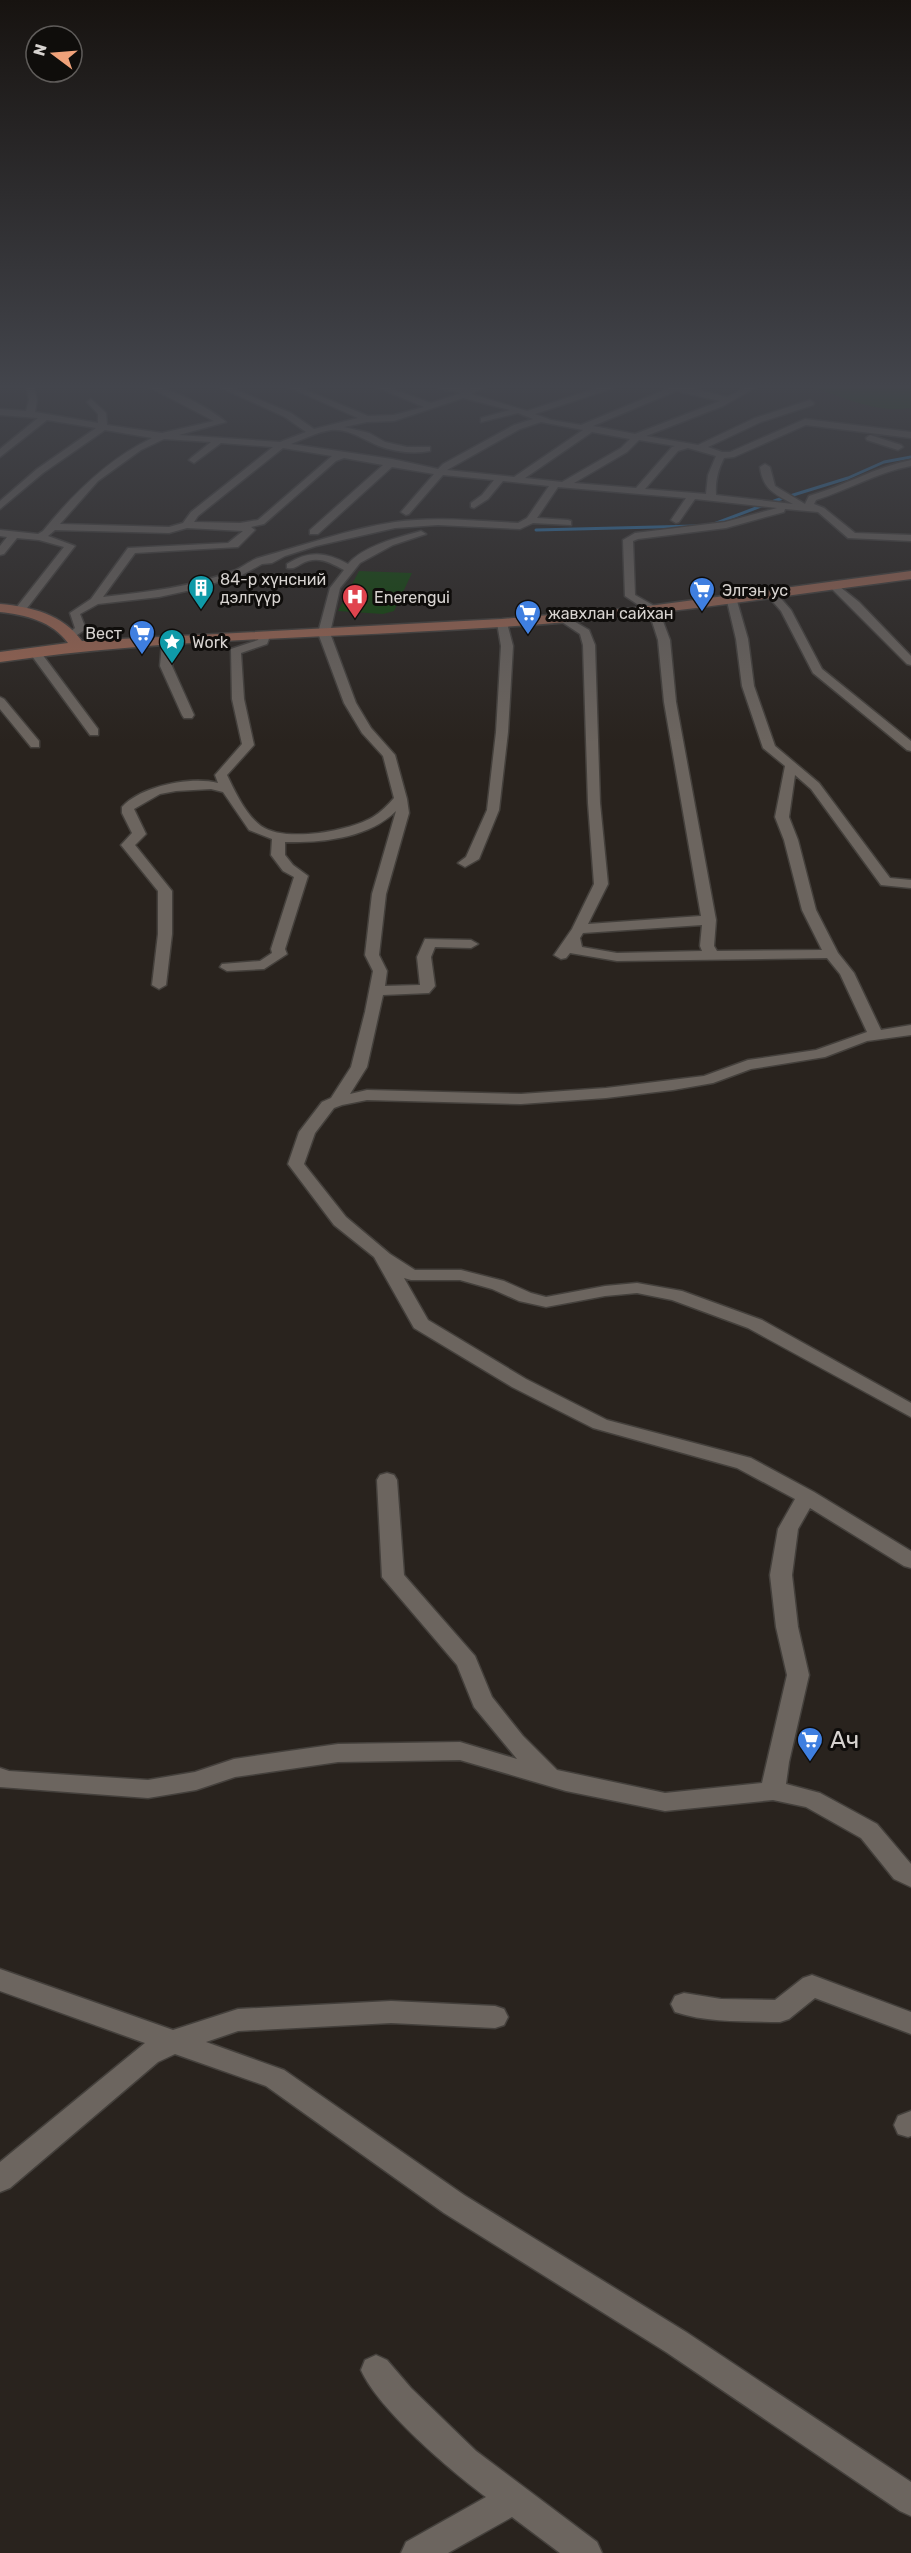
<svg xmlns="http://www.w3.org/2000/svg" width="911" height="2553" viewBox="0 0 911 2553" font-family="Rubik,sans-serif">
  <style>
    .green { fill: #0d4506 }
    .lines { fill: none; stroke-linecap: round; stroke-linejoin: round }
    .stream { stroke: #2c76af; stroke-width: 3 }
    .minor-casing { stroke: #44403c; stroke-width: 3 }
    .major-casing { stroke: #44403c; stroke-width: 3 }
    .minor { fill: #6c655f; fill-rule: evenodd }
    .major { fill: #9c6652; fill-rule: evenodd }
    .labels { text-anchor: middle; stroke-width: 6; stroke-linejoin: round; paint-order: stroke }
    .far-poi-label { font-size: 16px; fill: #d7d3d0; stroke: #0f0d0b; text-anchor: start }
    .near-poi-label { font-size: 24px; fill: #d7d3d0; stroke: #0f0d0b; text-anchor: start }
  </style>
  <rect width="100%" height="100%" fill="#29231e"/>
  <path class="green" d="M806,386H911V408C874,414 841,395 806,386Z
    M359,571L412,573L394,611L383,614L338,611Z"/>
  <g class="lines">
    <path class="stream" d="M714,524L777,500L848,478L884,462L911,457
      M536,530L696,526"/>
    <defs>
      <path id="minor" d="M26,386H34L37,400L35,412L98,423V414L87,402L91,399L106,413L107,425L162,433L214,421L147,386C165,384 212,409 226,422L179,435L280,442L306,432L285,417L217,386H227L291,413L314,429L358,418L286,386H296L368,416L394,415L424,407L374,386H384L431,403L461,393L438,388L437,386L469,389L477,386H487L471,394L527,411L603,386H614L613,388L535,414L551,420L581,425L674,386H684L727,397L749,386H758L723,406L646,436L698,445L755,418L810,400L814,403L813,405L761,422L708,447L722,452H730L805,419L911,432V438L806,425L734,457L724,458C718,470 715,481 716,495L793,504C775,494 763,490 760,467L765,464L770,467L775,486L805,504L809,496C844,486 875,467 911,460V466C878,472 848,490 816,500L814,504L824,508L855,533L911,535V541L848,538L818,512L785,509L784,512L726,528L638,539L633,541L635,595L658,608L670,640L676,702L716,920L714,946L717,951L822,950L802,910L784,840L775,817L785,766L763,748L742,686L736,639L727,601L732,598L737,601L748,639L754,686L775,746L819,783L890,878L911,880V888L881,885L811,789L795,775L789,817L798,840L816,910L838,953L854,973L881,1030L911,1025V1035L867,1041L825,1057L751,1069L713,1083L673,1090L606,1098L521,1104L367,1100L342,1105L334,1108L315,1133L304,1164L346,1217L390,1254L415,1270H461L504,1281L531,1293L546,1297L605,1286L637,1283L682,1291L762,1320L911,1403V1417L748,1328L672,1300L637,1293L605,1296L546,1307L519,1301L492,1289L460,1280H411L404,1278L428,1320L526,1379L607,1420L751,1458L814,1492L911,1551V1568L904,1566L810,1508L798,1529L792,1575L798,1627L809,1675L789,1762L786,1784L820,1793L877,1824L911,1864V1887L894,1879L861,1838L806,1807L773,1800L665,1811L566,1791L460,1760L338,1762L235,1777L196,1790L148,1798L0,1787V1768L9,1771L148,1780L195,1772L234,1759L338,1744L460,1742L517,1759L474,1707L457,1665L382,1577L377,1480L380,1475L387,1473L394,1475L397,1480L404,1575L475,1656L492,1697L523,1736L557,1770L665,1793L762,1783L787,1675L776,1627L770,1575L778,1529L795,1499L737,1468L593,1428L512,1387L414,1328L374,1257L334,1225L288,1164L299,1132L322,1102L331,1098L351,1067L365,1012L373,971L365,955L372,894L396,811C369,838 322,843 285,842V855L293,865L308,876L285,949L287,954L264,969L227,971L220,967L222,964L260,961L272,953L271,949L294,877L283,871L271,855L272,839L249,830L223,792L211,789L176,791L160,794L134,809L146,834L135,845L172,891V934L166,985L159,989L152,985L158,934V891L121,845L132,833L122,813V807C141,786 191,776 218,783L215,775L242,744L232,699L231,649L258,640L260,634L264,633L270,636L267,644L241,653L244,699L254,745L227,775C235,792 246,815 261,826C285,843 350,831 373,817C381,812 388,805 394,798L383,756L362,733L344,703L318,633L330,588L344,570C329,562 317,555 301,564C296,567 294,569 287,568V564C309,550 326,552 348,564C363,546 399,537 421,531L426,534L393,545L360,563L340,588L330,633L356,703L371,728L395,755L407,799L409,813L386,894L379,955L387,971L385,986L420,985L417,957L425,939L471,940L478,944L471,948L435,947L431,957L435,986L429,993L383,995L367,1067L350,1094L367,1090L521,1094L606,1088L704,1076L748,1060L816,1050L867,1032L840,974L827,958L617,961L570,953L566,958L561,959L554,955L572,929L594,884L588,803L583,645L580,634L556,618L561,615L565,616L589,630L595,645L600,803L608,884L588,924L701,916L664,702L658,640L649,612L625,596L623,540L635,533L725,522L777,508L695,499L679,522L676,523L671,520L686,498L558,487L537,518L568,520L571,521V525L533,523L520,529L438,525L395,528L316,546L285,556L272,563L262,564L242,575L191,590L159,597L98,604L80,614L86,629L71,639L65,636L75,628L70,613L91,599L128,548L228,543L243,531L187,528L169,533L55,530L48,536L75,546L24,612H16V608L64,547L39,540L17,538L4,554L0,555V546L7,537L0,536V530L38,534L43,531C73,494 108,459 152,438L105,430L43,473L0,509V501L37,469L96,428L47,420L0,457V449L38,418L0,415V409L26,411L29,400ZM676,391L720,401L635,434L593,426ZM463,398L510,410L481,418V422L518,413L533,419L514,425L443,464L438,469L392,459L291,444C304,439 317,432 331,430C348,428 364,440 379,446C395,452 414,454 430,451V447H407L385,442L369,433L344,427L367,422L394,421ZM541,422L583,430L514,477L447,470L520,429ZM592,432L630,439L621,448L562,482L525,478ZM164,439L211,442L191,458L189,460L194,463L221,443L273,447L191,512L183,523L169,527L60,524L98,481L141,450ZM639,440L675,446L672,447L636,488L574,483L627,452ZM283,448L332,456L258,520L240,523L194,522L198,516ZM688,448L716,456L708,475L706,494L645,489L678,451ZM344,458L383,465L310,530V534H318L392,467L434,474L401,512L406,515L409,514L443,475L494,480L482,495L471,503V507L474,508L488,499L503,481L549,486L527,518L518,523C478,521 435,516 395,522C348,529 302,546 258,558C249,561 242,568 233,571C192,587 147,592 103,597L135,553L238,547L255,530L251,527L264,524L336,461ZM702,925L700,946L702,951L617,953L582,947L580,938L583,933Z
        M870,435L901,445L903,447L898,450L867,440L866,438Z
        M835,583L859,602L911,656V665L907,664L831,588L830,586Z
        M772,592L776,593L791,610L822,669L911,741V751L907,750L813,673L781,611L767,595Z
        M502,620L507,623L513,646L508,732L499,810L479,859L465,867L458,863L466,857L487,810L496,732L501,646L497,623Z
        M168,639L174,642L172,666L194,715L192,718H184L182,715L160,666L162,642Z
        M35,649L39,650L98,729V735H90L29,652Z
        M0,697L4,699L39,741V747H31L0,709Z
        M0,1969L173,2030L238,2009L391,2001L495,2006L504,2009L508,2017L504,2025L495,2028L391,2023L238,2031L206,2042L284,2070L464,2195L686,2332L911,2482V2516L900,2511L666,2352L444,2213L266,2086L175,2054L158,2062L10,2188L0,2192V2162L145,2043L0,1991Z
        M812,1975L911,2012V2034L815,1998L789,2019L780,2022C745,2021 708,2023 675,2012L671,2004L675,1996L684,1993L721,1999L775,2000L803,1978Z
        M911,2111V2136L908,2137L898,2134L894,2125L898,2116Z
        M376,2355L387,2360L411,2388L476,2451L597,2542L602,2553H560L512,2517L448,2553H401L406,2542L486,2497C451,2471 378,2409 361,2370L365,2360Z"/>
      <path id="major" d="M911,571V579C774,597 638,619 500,627C334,638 165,638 0,662V652L68,643C52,621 26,615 0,612V604C32,607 62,614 82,641L502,619L634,608Z"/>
    </defs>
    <use href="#minor" class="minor-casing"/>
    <use href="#major" class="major-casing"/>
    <use href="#minor" class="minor"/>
    <use href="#major" class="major"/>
  </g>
  <linearGradient id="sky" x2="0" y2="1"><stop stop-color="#171310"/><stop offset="0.52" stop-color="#43454c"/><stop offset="1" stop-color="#43454c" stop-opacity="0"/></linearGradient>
  <rect width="911" height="743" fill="url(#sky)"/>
  <defs>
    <symbol id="building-pin" viewBox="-11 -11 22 30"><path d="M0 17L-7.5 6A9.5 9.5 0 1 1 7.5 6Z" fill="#0f9aa8" stroke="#0f0d0b"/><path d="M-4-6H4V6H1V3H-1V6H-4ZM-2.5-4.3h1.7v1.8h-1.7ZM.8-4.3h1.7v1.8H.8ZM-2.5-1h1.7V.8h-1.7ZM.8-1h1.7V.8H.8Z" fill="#fff"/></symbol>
    <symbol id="supermarket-pin" viewBox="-11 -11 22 30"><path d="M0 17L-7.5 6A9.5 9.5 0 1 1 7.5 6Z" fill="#3f7fe0" stroke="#0f0d0b"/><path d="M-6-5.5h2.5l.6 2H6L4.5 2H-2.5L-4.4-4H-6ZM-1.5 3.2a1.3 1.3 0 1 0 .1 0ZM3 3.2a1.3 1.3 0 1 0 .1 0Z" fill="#fff"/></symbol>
    <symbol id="hospital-pin" viewBox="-11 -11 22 30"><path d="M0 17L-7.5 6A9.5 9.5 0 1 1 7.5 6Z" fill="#e0444e" stroke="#0f0d0b"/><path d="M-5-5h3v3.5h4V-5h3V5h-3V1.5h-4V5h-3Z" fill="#fff"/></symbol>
    <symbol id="sight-pin" viewBox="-11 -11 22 30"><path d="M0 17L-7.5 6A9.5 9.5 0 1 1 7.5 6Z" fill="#0f9aa8" stroke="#0f0d0b"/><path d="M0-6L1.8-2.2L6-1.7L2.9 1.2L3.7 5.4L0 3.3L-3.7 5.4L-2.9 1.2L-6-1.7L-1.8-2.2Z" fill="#fff"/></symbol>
  </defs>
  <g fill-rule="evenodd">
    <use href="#building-pin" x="186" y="573" width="30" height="40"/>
    <use href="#supermarket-pin" x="687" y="575" width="30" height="40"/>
    <use href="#hospital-pin" x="340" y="582" width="30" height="40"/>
    <use href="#supermarket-pin" x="513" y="598" width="30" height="40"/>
    <use href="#supermarket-pin" x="127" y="618" width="30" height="40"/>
    <use href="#sight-pin" x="157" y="627" width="30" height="40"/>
    <use href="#supermarket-pin" x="795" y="1725" width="30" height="40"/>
  </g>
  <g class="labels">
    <g class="far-poi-label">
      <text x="220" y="585">84-р хүнсний<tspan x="220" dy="18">дэлгүүр</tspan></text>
      <text x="722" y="596">Элгэн ус</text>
      <text x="374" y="603">Enerengui</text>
      <text x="548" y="619">жавхлан сайхан</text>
      <text x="122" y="639" text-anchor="end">Вест</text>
      <text x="192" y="648">Work</text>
    </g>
    <g class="near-poi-label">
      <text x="830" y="1748">Ач</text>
    </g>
  </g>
  <g transform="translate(54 54) rotate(286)"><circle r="28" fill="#0f0d0b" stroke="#5f5c5a" stroke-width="1.5"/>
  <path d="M0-4.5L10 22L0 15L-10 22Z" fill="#f0a27a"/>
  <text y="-9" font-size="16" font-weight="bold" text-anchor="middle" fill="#d7d3d0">N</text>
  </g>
</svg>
